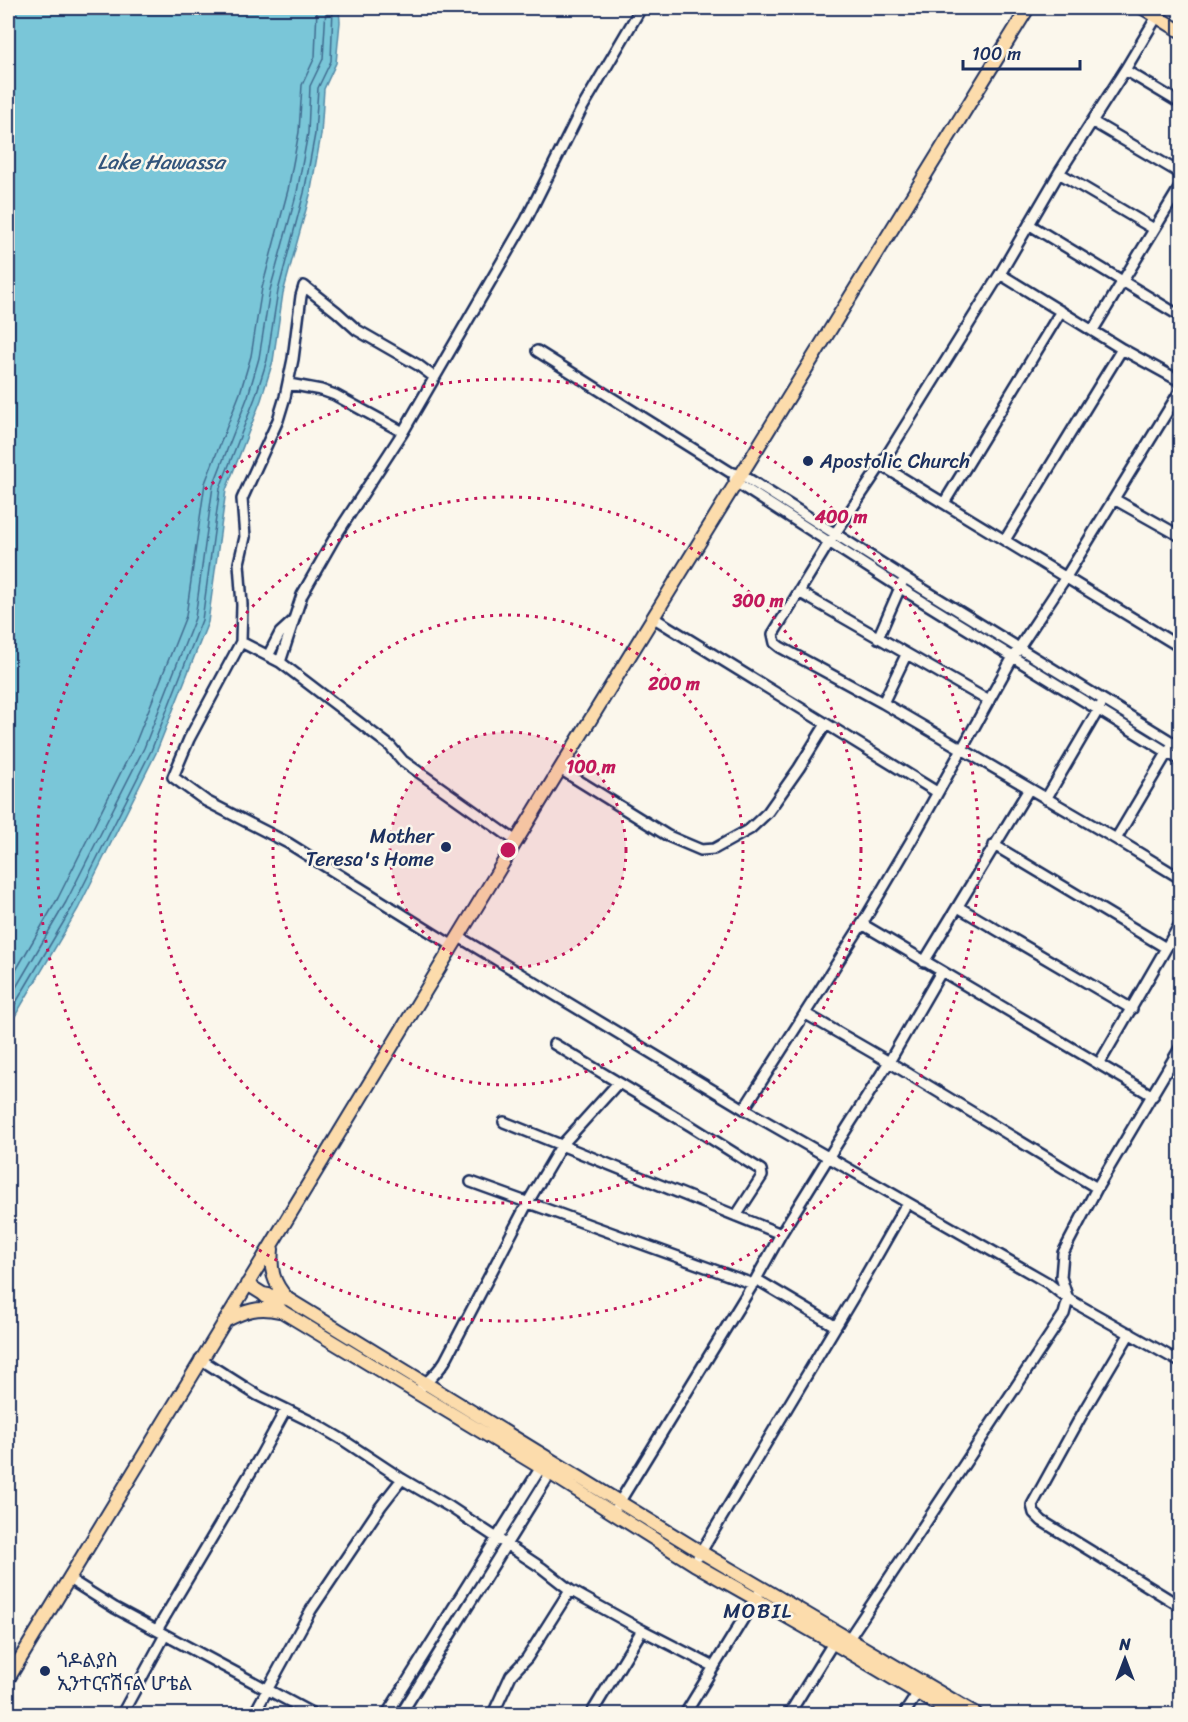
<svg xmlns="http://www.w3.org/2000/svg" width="1188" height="1722" viewBox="0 0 1188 1722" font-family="Sriracha,'Noto Sans Ethiopic',sans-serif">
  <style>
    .water { fill: #7ac6d8; stroke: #548aa7; stroke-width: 1.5 }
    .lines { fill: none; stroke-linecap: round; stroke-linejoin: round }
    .shore { stroke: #416b8f; stroke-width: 1.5 }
    .minor-casing { stroke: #1b2f5e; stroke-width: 14 }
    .major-casing { stroke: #1b2f5e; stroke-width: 16 }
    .minor { stroke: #fbf7ec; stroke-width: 9 }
    .major { stroke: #fcdcac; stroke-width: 12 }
    .ring { fill: none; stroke: #c2185b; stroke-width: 3; stroke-dasharray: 3 6 }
    .poi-dot { fill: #1b2f5e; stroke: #fbf7ec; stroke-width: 2 }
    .labels { text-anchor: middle; stroke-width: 5; stroke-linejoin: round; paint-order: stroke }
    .poi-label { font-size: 20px; fill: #1b2f5e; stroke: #fbf7ec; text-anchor: start }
    .water-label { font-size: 21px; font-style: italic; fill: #33557c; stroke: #fbf7ec }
    .neighbourhood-label { font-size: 21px; letter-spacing: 1.5px; fill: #1b2f5e; stroke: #fbf7ec }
    .centre { fill: #c2185b; stroke: #fbf7ec; stroke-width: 3 }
    .ring-label { font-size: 18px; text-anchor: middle; font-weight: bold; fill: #c2185b; stroke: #fbf7ec; stroke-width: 5; stroke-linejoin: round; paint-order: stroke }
  </style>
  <rect width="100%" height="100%" fill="#fbf7ec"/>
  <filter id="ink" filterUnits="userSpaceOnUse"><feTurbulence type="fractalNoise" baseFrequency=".0167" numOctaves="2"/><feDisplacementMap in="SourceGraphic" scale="12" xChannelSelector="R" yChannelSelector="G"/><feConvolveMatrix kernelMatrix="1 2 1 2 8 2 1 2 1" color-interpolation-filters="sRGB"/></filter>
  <g filter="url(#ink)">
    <path class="water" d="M8,8H339L340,22L336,63L324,89L321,135L310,195L283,293L273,361L261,400L226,490L208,622L156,753L78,909L8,1028Z"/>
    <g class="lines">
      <path class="shore" d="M8,984L58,898L135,744L186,616L205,483L240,393L251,356L262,288L288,190L299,132L302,85L315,57L317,8
        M8,1001L66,902L144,748L195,618L213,486L248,396L259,358L270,290L297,192L308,133L310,86L323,59L326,8
        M8,1016L73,906L151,751L202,620L220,488L255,398L267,360L278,291L304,193L315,134L318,88L331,61L333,8"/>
      <defs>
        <path id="minor" d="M1162,8L1125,70L1059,173L1000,274L881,465L830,541L773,634L775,643L780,647L883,703L1116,839L1180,878
          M1125,70L1180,103
          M1093,122L1180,173
          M1059,173L1154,229
          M1030,225L1180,316
          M1000,274L1122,349L1180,381
          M1093,330L1180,187
          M537,351L730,472L742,475L905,578L1180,747
          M434,377L418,365L357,330L337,312L304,286L301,296L293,359L285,397L278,420L242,499L245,537L239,563L242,605L241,642L189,739L173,777L206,801L288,843L453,946
          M289,384L321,390L335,395L403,432
          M881,465L1180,647
          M734,479L737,483L899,587L1180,760
          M1114,499L1180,536
          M944,503L1061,311
          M1005,540L1122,349
          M799,592L989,701
          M654,618L937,792
          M878,638L902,583
          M241,642L280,662L390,746L403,761L516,841
          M268,656L280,633L292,622
          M280,662L302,595L335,537L403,432L526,220L581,110L641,8
          M883,703L906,655
          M560,769L668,836L701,850L714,849L750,829L768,812L799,768L826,724
          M1046,799L1101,705
          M1116,839L1170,748
          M994,845L1166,948
          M958,907L1132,1009
          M862,924L1153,1096
          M459,937L744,1109L1048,1283L1068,1299L1180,1362
          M924,962L1029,789
          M806,1014L889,1062L1097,1188
          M554,1044L691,1126L761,1170L762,1176L736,1216
          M1099,1064L1180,924
          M744,1109L862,924L911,841L1013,657L1066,577L1180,391
          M504,1122L781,1234
          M471,1182L753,1284
          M756,1279L835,1326
          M1130,1333L1085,1409L1032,1505L1034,1513L1042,1521L1180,1606
          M200,1359L257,1395L314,1423L343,1440L402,1479L450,1507L542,1568L570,1590L642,1630L714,1667
          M416,1393C426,1382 437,1374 445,1361L528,1202L561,1146L618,1083
          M617,1506L756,1279L781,1234L828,1158L889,1062L941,972
          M698,1557L854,1296L907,1203
          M69,1579L115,1608L313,1714
          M157,1630L261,1455L285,1411
          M846,1643L1064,1314L1068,1299L1061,1277L1063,1253L1097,1188L1180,1048
          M122,1714L165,1635
          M254,1714L311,1610L381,1506L402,1479
          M387,1714L543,1464
          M401,1714L553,1469
          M493,1714L511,1675L527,1658L570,1590
          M591,1714L642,1630
          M685,1714L759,1593
          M789,1714L833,1643
          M904,1714L921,1688"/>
        <path id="major" d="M1143,8L1180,31
          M272,1249C270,1269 273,1283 287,1298
          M247,1284L263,1294L283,1312L540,1467L694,1564L842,1648L953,1714
          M263,1294L288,1299L701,1552L976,1714
          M227,1320C245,1311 258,1306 279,1311
          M8,1679L560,769L1028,8"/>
      </defs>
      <use href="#minor" class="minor-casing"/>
      <use href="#major" class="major-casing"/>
      <use href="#minor" class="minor"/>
      <use href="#major" class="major"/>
    </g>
  </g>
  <circle cx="508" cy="850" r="118" fill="#c2185b" fill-opacity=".12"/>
  <g class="ring">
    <circle cx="508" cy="850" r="118"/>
    <circle cx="508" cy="850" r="235"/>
    <circle cx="508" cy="850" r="353"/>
    <circle cx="508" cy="850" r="471"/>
  </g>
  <g class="poi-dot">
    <circle cx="808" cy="461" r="6"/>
    <circle cx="446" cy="847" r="6"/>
    <circle cx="45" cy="1671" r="6"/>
  </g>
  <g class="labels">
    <g class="poi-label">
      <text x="820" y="468">Apostolic Church</text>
      <text x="434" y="843" text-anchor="end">Mother<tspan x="434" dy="23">Teresa's Home</tspan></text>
      <text x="57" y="1667">ጎዶልያስ<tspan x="57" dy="23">ኢንተርናሽናል ሆቴል</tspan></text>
    </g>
    <g class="water-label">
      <text x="161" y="169">Lake Hawassa</text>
    </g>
    <g class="neighbourhood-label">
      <text x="758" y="1618">MOBIL</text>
    </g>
  </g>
  <circle cx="508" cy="850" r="9" class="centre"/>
  <g class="ring-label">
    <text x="841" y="523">400 m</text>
    <text x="758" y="607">300 m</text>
    <text x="674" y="690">200 m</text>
    <text x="591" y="773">100 m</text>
  </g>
  <rect width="1188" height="1722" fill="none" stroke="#fbf7ec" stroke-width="30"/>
  <rect x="15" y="15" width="1158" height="1692" fill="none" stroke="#1b2f5e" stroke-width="2" filter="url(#ink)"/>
  <g transform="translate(1125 1659)" stroke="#fbf7ec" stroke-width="4.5" paint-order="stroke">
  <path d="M0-4.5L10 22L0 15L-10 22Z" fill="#1b2f5e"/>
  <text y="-9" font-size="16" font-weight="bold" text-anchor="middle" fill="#1b2f5e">N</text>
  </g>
  <path d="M963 60v9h117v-9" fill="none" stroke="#1b2f5e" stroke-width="3"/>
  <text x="972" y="60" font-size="18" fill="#1b2f5e" stroke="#fbf7ec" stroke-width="4.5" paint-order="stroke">100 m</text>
</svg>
